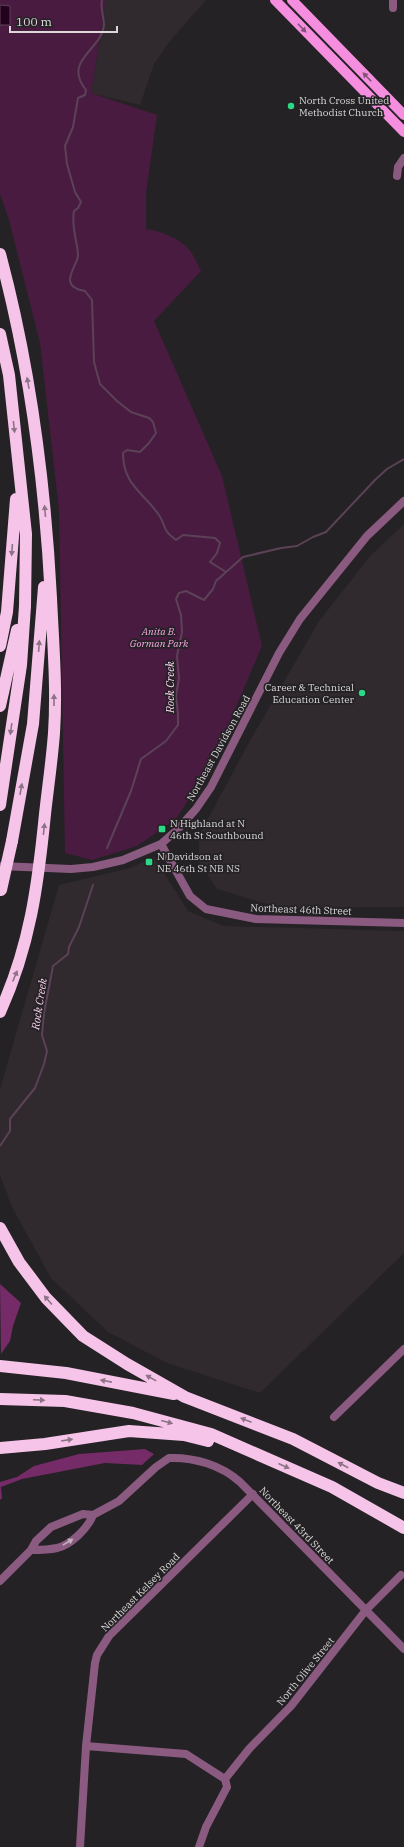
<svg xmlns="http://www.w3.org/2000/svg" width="404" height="1847" viewBox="0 0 404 1847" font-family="'IBM Plex Serif',serif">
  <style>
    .built { fill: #30292e }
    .green { fill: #4a1b41 }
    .forest { fill: #742b67 }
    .water { fill: #24011e; stroke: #5b4256 }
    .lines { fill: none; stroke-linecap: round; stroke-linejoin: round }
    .stream { stroke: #5b4256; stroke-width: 2 }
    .minor { stroke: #8b5a80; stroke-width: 8 }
    .major { stroke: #f68edf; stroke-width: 10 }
    .highway { stroke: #f6c4e9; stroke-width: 12 }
    .highway-bridge { stroke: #f6c4e9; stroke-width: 12 }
    .oneway { fill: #825378 }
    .oneway2 { fill: #8d7386 }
    .oneway3 { fill: #c2b2be }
    .poi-dot { fill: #2cd884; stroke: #242224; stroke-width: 1.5 }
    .labels { text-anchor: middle; stroke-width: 3.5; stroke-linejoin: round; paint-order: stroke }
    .poi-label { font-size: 10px; fill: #dad8d9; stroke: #242224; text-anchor: start }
    .park-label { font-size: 10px; font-style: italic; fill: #faa7e7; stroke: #242224 }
    .street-label { font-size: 10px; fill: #dad8d9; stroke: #242224 }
    .water-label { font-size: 11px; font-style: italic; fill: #fed3f3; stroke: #242224 }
  </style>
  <rect width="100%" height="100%" fill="#242224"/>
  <path class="built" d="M106,0H206L170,41L154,64L140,105L91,93Z
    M404,524V907L280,908L217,889L199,862V835L252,737L319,621L371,555Z
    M154,857L188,911L224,926L404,931V1253L260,1393L167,1363L108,1332L51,1278L12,1207L0,1175V1089L59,885L130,868Z"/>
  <path class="green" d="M0,0H106L91,93L157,115L146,193V229C161,231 182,239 191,252C195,258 198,265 201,271L154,321L222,476L262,646L212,763L176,819L137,846L92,860L65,853L59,510L40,343L9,220L0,194Z"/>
  <path class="forest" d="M0,1284L21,1303L13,1326L10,1341L1,1354Z
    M145,1449L154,1454L142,1465L105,1463L22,1479L1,1487L2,1498L0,1500V1482L17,1477L34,1466L79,1454Z"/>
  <path class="water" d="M0,5L10,6V25H0Z"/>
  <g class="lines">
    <path class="stream" d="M102,0C100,9 104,16 104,25C102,50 62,60 86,90L85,95L78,98L73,127L65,146L67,164L75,192L81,202L78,208L74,211C71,229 77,238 78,255C78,266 56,286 85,291L92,300L94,362L100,384L117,401L131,412L149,418L153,422L156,433L149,443L140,452L127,450L123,453C123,485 143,492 159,515C167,527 161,529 176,540L183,535L215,538L220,543L217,553L210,562L226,572
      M107,848L131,791L141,759L166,741L178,725V714L176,696L179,678L177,656L182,632L181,615L176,599L179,593L186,591L204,600L213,589L216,581L243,557L281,548L297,546L313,537L326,532L375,480L387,469L404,459
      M0,1146L10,1131V1119L35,1088L44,1064L47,1051L42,1035L44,1013L53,966L68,954L69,947L79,927L93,885"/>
    <path class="minor" d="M393,0V8
      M397,176L398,167L404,158
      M161,844L190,896L206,909L256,919L404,923
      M0,866L71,869L93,867L123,860L161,844L178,829L196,809L211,787L279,653L300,619L367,536L404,501
      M334,1417L404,1349
      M31,1550C39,1550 48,1550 57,1548C71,1545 88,1528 93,1515
      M0,1581L31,1550L36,1541L51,1527L83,1514L93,1515L119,1501L156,1467L169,1458C194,1457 221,1465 240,1482L404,1649
      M86,1746L186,1754L225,1779
      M225,1779L249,1749L291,1706L366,1610L401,1575
      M80,1847L86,1746L95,1663L97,1655L109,1636L253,1494
      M199,1847L206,1827L227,1787L225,1779"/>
    <path class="major" d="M275,0L404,132
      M292,0L404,115"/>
    <path class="highway" d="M0,254C30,366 45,481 51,598C53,642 57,688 54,733C52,760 48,787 45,814C38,885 30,946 0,1012
      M0,334L9,375L26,534L25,606L21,665L0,805
      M0,646L7,612L16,499
      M0,706L17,630
      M12,841L33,724L44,587
      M0,1228L19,1262L46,1298L83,1336L127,1364L185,1397L293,1439L378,1483L404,1493
      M0,1366L66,1373L174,1394
      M0,1399L65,1401L133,1413L211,1434L332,1487L404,1528
      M0,1448L45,1444L129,1431L184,1435L208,1441"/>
    <path class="highway-bridge" d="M1,890L12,841"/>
  </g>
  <defs><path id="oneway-solid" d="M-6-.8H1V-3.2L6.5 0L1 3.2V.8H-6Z"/></defs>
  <g class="oneway">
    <use href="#oneway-solid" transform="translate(302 28) rotate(46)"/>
    <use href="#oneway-solid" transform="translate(367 77) rotate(-134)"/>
  </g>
  <g class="oneway2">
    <use href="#oneway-solid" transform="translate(28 383) rotate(-100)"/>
    <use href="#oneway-solid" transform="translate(14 427) rotate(84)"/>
    <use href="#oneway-solid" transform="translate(45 511) rotate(-95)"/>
    <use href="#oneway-solid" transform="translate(12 550) rotate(94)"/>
    <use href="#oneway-solid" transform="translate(39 646) rotate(-86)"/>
    <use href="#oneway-solid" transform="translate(54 700) rotate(-90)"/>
    <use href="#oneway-solid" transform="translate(11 729) rotate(98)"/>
    <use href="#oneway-solid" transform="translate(21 789) rotate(-80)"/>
    <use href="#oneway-solid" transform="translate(44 829) rotate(-84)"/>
    <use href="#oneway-solid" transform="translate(15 976) rotate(-67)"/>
    <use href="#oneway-solid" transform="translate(48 1300) rotate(-132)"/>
    <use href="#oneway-solid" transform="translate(151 1378) rotate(-151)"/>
    <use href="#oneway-solid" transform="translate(106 1381) rotate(-169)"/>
    <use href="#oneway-solid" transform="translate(39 1400) rotate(2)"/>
    <use href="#oneway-solid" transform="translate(246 1420) rotate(-159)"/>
    <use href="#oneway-solid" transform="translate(167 1422) rotate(15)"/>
    <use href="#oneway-solid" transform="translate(67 1440) rotate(-9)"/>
    <use href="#oneway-solid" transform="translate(343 1465) rotate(-152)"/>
    <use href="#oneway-solid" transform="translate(284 1466) rotate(24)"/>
  </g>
  <use class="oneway3" href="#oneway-solid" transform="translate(68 1542) rotate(-31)"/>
  <g class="poi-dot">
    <circle cx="291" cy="106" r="4"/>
    <circle cx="362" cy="693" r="4"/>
    <rect x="158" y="825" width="8" height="8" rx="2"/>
    <rect x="145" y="858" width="8" height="8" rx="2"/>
  </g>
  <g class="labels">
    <g class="poi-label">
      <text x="299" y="104">North Cross United<tspan x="299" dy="12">Methodist Church</tspan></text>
      <text x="354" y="691" text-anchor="end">Career &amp; Technical<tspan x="354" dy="12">Education Center</tspan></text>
      <text x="170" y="827">N Highland at N<tspan x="170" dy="12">46th St Southbound</tspan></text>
      <text x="157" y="860">N Davidson at<tspan x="157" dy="12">NE 46th St NB NS</tspan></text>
    </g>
    <g class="park-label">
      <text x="159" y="635">Anita B.<tspan x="159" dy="12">Gorman Park</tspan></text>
    </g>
    <g class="street-label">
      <text transform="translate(218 748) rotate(-61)" y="4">Northeast Davidson Road</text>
      <text transform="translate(301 909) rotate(2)" y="4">Northeast 46th Street</text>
      <text transform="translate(297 1525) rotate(46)" y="4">Northeast 43rd Street</text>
      <text transform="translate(140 1592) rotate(-45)" y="4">Northeast Kelsey Road</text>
      <text transform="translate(305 1671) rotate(-51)" y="4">North Olive Street</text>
    </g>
    <g class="water-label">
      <text transform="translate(170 687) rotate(-90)" y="4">Rock Creek</text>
      <text transform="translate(39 1004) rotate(-81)" y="4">Rock Creek</text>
    </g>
  </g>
  <path d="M10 26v6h107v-6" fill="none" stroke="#dad8d9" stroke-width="2"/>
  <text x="16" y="26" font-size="12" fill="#dad8d9" stroke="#242224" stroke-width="3" paint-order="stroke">100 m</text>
</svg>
